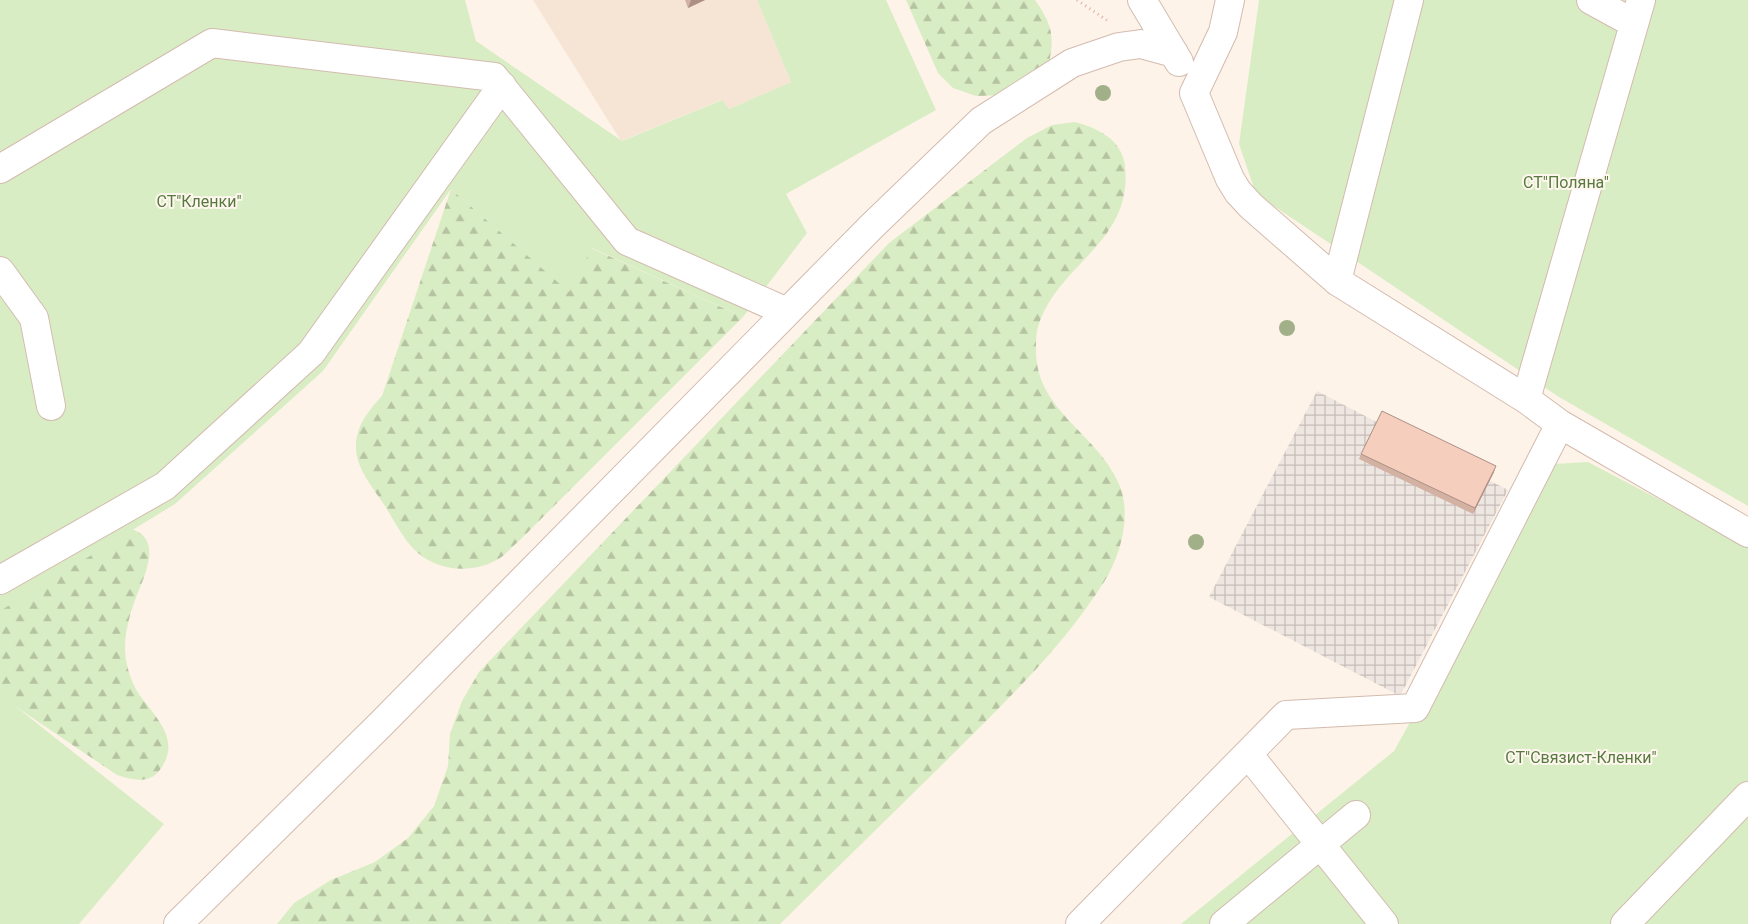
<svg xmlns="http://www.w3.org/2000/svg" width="1748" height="924" viewBox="0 0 1748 924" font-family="Roboto,sans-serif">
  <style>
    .residential { fill: #f6e4d5 }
    .industrial { fill: url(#industrial-grid) }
    .forest { fill: url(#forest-firs) }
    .garden { fill: #d9edc4 }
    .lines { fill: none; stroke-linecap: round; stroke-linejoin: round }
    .minor-casing { stroke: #d3bbaf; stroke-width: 30 }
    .path { stroke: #dab1a0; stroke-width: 3; stroke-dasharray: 1 4; stroke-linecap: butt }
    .minor { stroke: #fff; stroke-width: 28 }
    .tree { fill: #a2b08a }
    .wall { fill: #d3b1a3 }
    .shaded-wall { fill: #ac9084 }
    .building { fill: #f5cebd; stroke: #ac9084 }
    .labels { text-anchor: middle; stroke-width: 4; stroke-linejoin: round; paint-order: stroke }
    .park-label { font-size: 16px; fill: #567a3e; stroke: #fff7ef }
  </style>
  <defs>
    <pattern id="industrial-grid" width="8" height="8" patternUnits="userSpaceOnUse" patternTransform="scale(1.25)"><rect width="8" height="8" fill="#eee6e1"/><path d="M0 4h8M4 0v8" fill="none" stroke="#c6bdb8"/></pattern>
    <pattern id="forest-firs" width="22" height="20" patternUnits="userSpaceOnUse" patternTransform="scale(1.25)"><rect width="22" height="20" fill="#d9edc4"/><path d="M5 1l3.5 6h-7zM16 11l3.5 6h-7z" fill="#b5c3a1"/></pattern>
  </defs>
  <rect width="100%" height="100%" fill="#fef3e8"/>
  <path class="residential" d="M533,0H757L791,82L729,109L721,100L621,141Z"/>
  <path class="industrial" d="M1317,391L1508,490L1400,696L1209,597Z"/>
  <path class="forest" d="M906,0H1035C1053,26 1055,37 1048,67L1004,95L976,96L953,88L938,73Z
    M1075,122C1097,128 1122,139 1125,166C1133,244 1058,262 1038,327C1036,333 1036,340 1036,347C1034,411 1097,432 1119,484C1132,514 1121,555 1104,582C1063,647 1006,701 952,755C895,811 837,868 780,924H277L294,903L331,880L375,862L408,838L434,806L448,766L450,734L462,701L479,672L889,243L1027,138L1052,125Z
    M451,189L569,291L591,248L743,317L520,540C513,546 507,553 500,558C475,574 440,572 418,553C404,541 395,522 385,506C374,489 357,470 356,449C355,427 368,411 382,396Z
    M126,528C168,535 142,580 134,603C129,617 125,633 125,648C125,662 130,679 137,691C153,716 184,739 159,771C149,784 131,780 117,775L0,696V600Z"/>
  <path class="garden" d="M0,0H465L476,41L622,141L722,100L729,109L791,82L757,0H886L936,110L786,194L807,233L743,317L592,248L569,292L451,189L323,371L175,504L0,611Z
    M1259,0H1748V506L1559,397L1256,194L1239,144Z
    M1588,462L1748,546V924H1181L1394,751L1553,464Z
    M0,694L164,824L79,924H0Z"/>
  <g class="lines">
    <defs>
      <path id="minor" d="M1142,0L1179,62
        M1230,0L1223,32L1194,93L1230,179L1238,192L1251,206L1337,281L1526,399L1560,424L1748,533
        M1591,0L1633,23
        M0,169L212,43L494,77L627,241L787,312
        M0,271L34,318L51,406
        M1337,281L1409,0
        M1526,399L1641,0
        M0,580L165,486L311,353L502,86
        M1248,754L1384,924
        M178,924L381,724L872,226L981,121L1072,63L1119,47L1141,44L1174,53
        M1080,924L1286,715L1415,708L1560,424
        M1224,924L1356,815
        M1625,924L1748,796"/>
    </defs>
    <use href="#minor" class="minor-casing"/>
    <path class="path" d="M1077,0L1108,21"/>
    <use href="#minor" class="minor"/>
  </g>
  <g class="tree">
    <circle cx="1103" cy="93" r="8"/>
    <circle cx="1287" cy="328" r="8"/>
    <circle cx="1196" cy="542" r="8"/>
  </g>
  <path class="wall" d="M685,0H705L688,8Z
    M1361,454L1494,472L1473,514L1359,459Z"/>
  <path class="shaded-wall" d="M691,0H705L688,8Z
    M1496,466L1494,472L1473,514L1475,508Z"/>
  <path class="building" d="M1382,411L1496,466L1475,508L1361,454Z"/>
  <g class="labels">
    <g class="park-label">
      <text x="1566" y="188">СТ"Поляна"</text>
      <text x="199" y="207">СТ"Кленки"</text>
      <text x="1581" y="763">СТ"Связист-Кленки"</text>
    </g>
  </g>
</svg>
